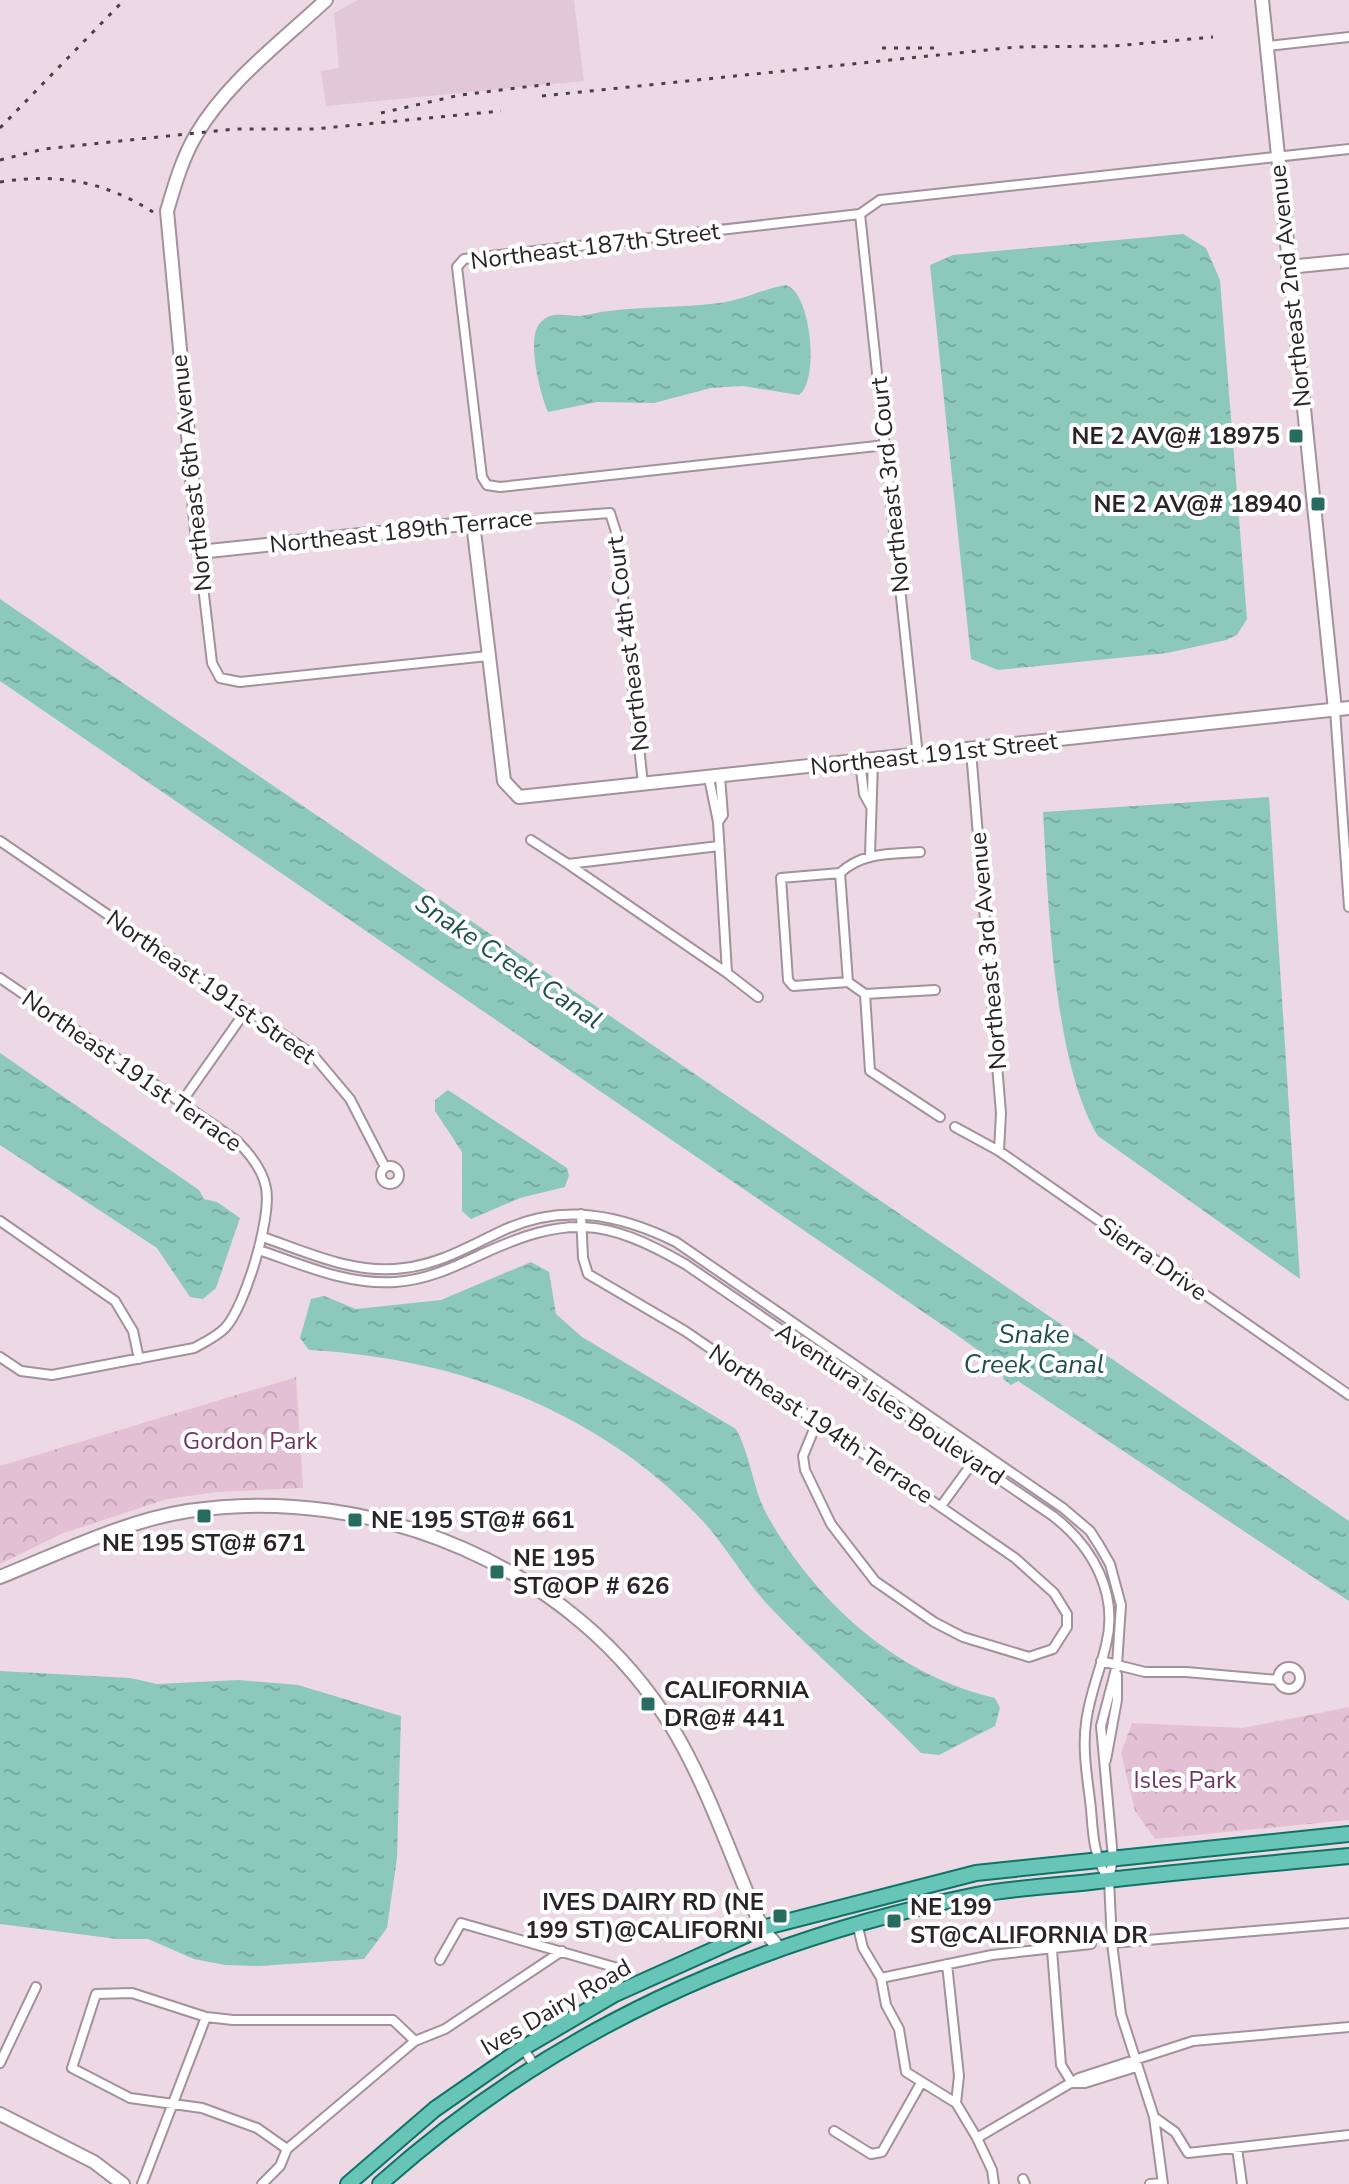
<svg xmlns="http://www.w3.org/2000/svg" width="1349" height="2184" viewBox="0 0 1349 2184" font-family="'Nunito Sans',sans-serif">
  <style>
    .built { fill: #e2c8d6 }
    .park { fill: url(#park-crowns) }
    .water { fill: url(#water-ripples) }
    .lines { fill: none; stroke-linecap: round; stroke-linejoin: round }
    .street-casing { stroke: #a3919b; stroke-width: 12 }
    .secondary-casing { stroke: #a3919b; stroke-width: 16 }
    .primary-casing { stroke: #107367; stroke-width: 18 }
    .street { stroke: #fff; stroke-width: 8 }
    .secondary { stroke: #fff; stroke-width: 12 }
    .primary { stroke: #67c5b8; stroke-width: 14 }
    .rail { stroke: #494045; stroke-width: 3; stroke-dasharray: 4 8; stroke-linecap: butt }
    .poi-dot { fill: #276c5f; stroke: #fff; stroke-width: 3 }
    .labels { text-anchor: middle; stroke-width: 8; stroke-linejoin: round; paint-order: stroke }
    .street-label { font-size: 24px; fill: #2a2327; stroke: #fff }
    .poi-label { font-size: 24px; font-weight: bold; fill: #2a2327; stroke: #fff; text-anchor: start }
    .park-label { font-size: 24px; fill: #71365a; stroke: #fff }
    .water-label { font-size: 26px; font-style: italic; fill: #1d5046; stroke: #fff }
  </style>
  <defs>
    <pattern id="park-crowns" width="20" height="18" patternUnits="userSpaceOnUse" patternTransform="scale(2)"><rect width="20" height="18" fill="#e4c0d4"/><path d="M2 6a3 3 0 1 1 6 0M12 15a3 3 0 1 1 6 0" fill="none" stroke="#c4a5b6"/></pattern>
    <pattern id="water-ripples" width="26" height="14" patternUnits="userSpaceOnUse" patternTransform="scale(2)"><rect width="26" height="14" fill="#8cc9bb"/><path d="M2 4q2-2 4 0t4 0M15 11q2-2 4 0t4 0" fill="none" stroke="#79aca1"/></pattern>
  </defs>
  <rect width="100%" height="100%" fill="#edd9e3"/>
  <path class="built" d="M358,0H574L584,81L326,106L321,71L339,68L334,13Z"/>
  <path class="park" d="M296,1377L303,1488L218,1492L167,1499L61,1534L0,1564V1466Z
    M1349,1707V1820L1155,1839L1135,1811L1121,1753L1132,1723L1243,1728Z"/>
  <path class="water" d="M1183,234L1206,248L1220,280L1247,619L1237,635L1226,640L1167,653L998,670L971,659L930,265L953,255Z
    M785,285C811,290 820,380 799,395L743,386L711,388L654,403L597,402L548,412C540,394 526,338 540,323C553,308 571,319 586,315C630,305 675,309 720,303C743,300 763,289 785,285Z
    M0,599L1349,1521V1601L1018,1381L1011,1385L1003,1379L1005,1370L957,1335L0,681Z
    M1269,797L1300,1279L1098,1136C1053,1063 1048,898 1043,812Z
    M0,1053L199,1190L204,1199L217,1202L240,1218L216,1288L203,1299L190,1297L157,1248L0,1145Z
    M448,1090L567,1168L569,1175L565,1187L520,1198L471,1219L462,1211V1152L435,1111V1100Z
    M531,1262L549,1272L556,1314L582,1337L736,1429C751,1456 753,1490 767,1515C816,1602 896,1675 995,1698L1000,1708L995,1726L939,1755L921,1753C872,1702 817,1657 768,1605C744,1579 726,1546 701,1519C598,1410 456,1358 309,1350L300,1338L311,1299L324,1296L356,1309L441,1300Z
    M0,1671L130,1678L157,1684L238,1680L298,1685L401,1716L397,1858L387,1928L364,1959L259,1966L225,1965L194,1959L148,1939H117L0,1924Z"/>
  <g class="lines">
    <defs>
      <path id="street" d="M1267,46L1349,37
        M860,214L918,756
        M886,445L500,487L487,485L482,477L457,267L464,259L860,214L880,200L1349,149
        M473,523L610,513L616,532L643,784
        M199,552L212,663L220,678L240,682L488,656
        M1335,710L1349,907
        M971,751L1001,1113L999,1151
        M860,762L864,794L870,805
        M709,778L718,822L727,973L758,997
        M718,822L723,815L720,777
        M531,840L568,864L719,846
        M0,841L313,1055L350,1099L385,1167
        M920,852C891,854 862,852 840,873L848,982L865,994L935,990
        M870,856L873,761
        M568,864L727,973
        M840,873L781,878L788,980L793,986L848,982
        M0,978L237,1141C250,1154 263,1170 266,1188C272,1217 245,1307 225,1328C216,1337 205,1342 194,1348L52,1375L21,1371L0,1357
        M865,994L870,1071L940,1117
        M181,1103L247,1009
        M955,1127L999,1151L1349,1395
        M381 1175a9 9 0 1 1 18 0a9 9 0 1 1-18 0Z
        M581,1214L583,1258L588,1274L685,1331L1015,1558L1054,1593L1067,1614V1627L1053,1649L1029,1657L963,1637L934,1622L875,1581L831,1524L805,1470L803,1456L817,1422
        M0,1221L115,1301L133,1331L139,1359
        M263,1237C309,1253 355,1275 404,1268C441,1264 473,1244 506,1229C565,1203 621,1215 676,1242L1063,1508L1090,1531L1099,1545L1110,1564L1121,1605L1117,1665L1101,1726L1113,1858L1109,1880L1112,1943L1121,2014L1154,2117L1163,2184
        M259,1250C303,1265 347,1285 395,1282C427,1280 454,1267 482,1254C567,1215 605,1218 685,1264L1053,1516C1093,1547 1119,1594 1106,1645C1100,1671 1089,1696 1086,1723C1082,1751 1088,1781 1091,1809C1093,1836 1094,1857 1108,1879
        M941,1506L976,1458
        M1101,1661L1145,1672H1186L1278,1680
        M1278 1678a11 11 0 1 1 22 0a11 11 0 1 1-22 0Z
        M1106,1760L1117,1700V1675
        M857,1923L863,1948L881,1978L886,2005L899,2029L906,2072L956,2103
        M1112,1943L1349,1923
        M1052,1950L1061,2065L1072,2083
        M440,1960L461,1923L621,1969
        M947,1964L959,2076L956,2103L977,2138L992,2170L994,2184
        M881,1978L992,1955L1091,1944
        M523,2048L534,2065
        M0,2063L36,1987
        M1073,2083H1085L1136,2067
        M1154,2117L1175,2132L1188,2153L1349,2135
        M834,2131L871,2154L882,2152L921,2083
        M977,2138L1079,2078L1193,2041L1349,2027
        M1237,2148L1242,2184
        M287,2149L257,2128L202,2108L130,2098L72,2068L96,1994L132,1993L206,2017L233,2020H393L415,2041
        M1023,2179L1025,2184
        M142,2184L206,2017
        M262,2184L280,2166L287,2149L415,2041L445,2029L562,1951
        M1150,2184L1162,2183"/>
      <path id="secondary" d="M326,0C282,41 227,82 196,135C182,159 175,184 167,211L199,552L473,523L504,781L519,797L1349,708
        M1262,0L1335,710
        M1288,267L1349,261
        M0,1577C60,1553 124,1521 188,1511C373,1483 576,1567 673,1729C710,1791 733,1863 762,1928L778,1947
        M0,2114L94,2162L123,2184"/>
      <path id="primary" d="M348,2184L435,2109L523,2048L615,1994L762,1928L976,1873L1349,1834
        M380,2184C552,2030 751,1941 976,1895C1013,1888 1053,1886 1090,1882C1176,1872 1263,1864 1349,1856"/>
    </defs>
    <use href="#street" class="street-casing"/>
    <use href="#secondary" class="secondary-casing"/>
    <use href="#primary" class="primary-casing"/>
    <use href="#street" class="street"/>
    <use href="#secondary" class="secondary"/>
    <use href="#primary" class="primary"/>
    <path class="rail" d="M882,48H940
      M542,96L1016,47L1114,46L1213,37
      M381,113L460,95L550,84
      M0,128L124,0
      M0,160L44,149L235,129H314L501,111
      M0,182C57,173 104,181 153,212"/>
  </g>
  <g class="poi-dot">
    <rect x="1288" y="428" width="16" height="16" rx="4"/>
    <rect x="1310" y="496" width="16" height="16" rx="4"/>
    <rect x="196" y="1508" width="16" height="16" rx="4"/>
    <rect x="347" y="1512" width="16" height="16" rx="4"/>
    <rect x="489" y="1564" width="16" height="16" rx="4"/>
    <rect x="640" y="1696" width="16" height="16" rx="4"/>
    <rect x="772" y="1908" width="16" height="16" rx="4"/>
    <rect x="886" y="1913" width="16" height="16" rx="4"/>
  </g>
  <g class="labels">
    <g class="street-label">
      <text transform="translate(595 246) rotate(-7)" y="8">Northeast 187th Street</text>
      <text transform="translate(1290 286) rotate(-96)" y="8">Northeast 2nd Avenue</text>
      <text transform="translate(191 473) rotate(-96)" y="8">Northeast 6th Avenue</text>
      <text transform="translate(890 485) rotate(-96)" y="8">Northeast 3rd Court</text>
      <text transform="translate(401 531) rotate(-6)" y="8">Northeast 189th Terrace</text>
      <text transform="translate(628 644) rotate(-97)" y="8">Northeast 4th Court</text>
      <text transform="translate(934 754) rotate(-6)" y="8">Northeast 191st Street</text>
      <text transform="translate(988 951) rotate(-95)" y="8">Northeast 3rd Avenue</text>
      <text transform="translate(211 987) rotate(35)" y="8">Northeast 191st Street</text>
      <text transform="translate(132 1071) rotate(35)" y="8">Northeast 191st Terrace</text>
      <text transform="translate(1153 1259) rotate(35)" y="8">Sierra Drive</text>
      <text transform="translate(890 1404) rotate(34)" y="8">Aventura Isles Boulevard</text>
      <text transform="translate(821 1424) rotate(34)" y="8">Northeast 194th Terrace</text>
      <text transform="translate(556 2007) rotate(-30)" y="8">Ives Dairy Road</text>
    </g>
    <g class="poi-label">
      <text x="1280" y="444" text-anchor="end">NE 2 AV@# 18975</text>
      <text x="1302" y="512" text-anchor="end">NE 2 AV@# 18940</text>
      <text x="371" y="1528">NE 195 ST@# 661</text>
      <text x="204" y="1551" text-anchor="middle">NE 195 ST@# 671</text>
      <text x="513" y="1566">NE 195<tspan x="513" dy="28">ST@OP # 626</tspan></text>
      <text x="664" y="1698">CALIFORNIA<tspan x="664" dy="28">DR@# 441</tspan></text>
      <text x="764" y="1910" text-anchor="end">IVES DAIRY RD (NE<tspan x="764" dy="28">199 ST)@CALIFORNI</tspan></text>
      <text x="910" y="1915">NE 199<tspan x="910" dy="28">ST@CALIFORNIA DR</tspan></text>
    </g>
    <g class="park-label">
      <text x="250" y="1449">Gordon Park</text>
      <text x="1185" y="1788">Isles Park</text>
    </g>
    <g class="water-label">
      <text transform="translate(509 961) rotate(34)" y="9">Snake Creek Canal</text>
      <text x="1034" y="1343">Snake<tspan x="1034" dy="30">Creek Canal</tspan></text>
    </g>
  </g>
</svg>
